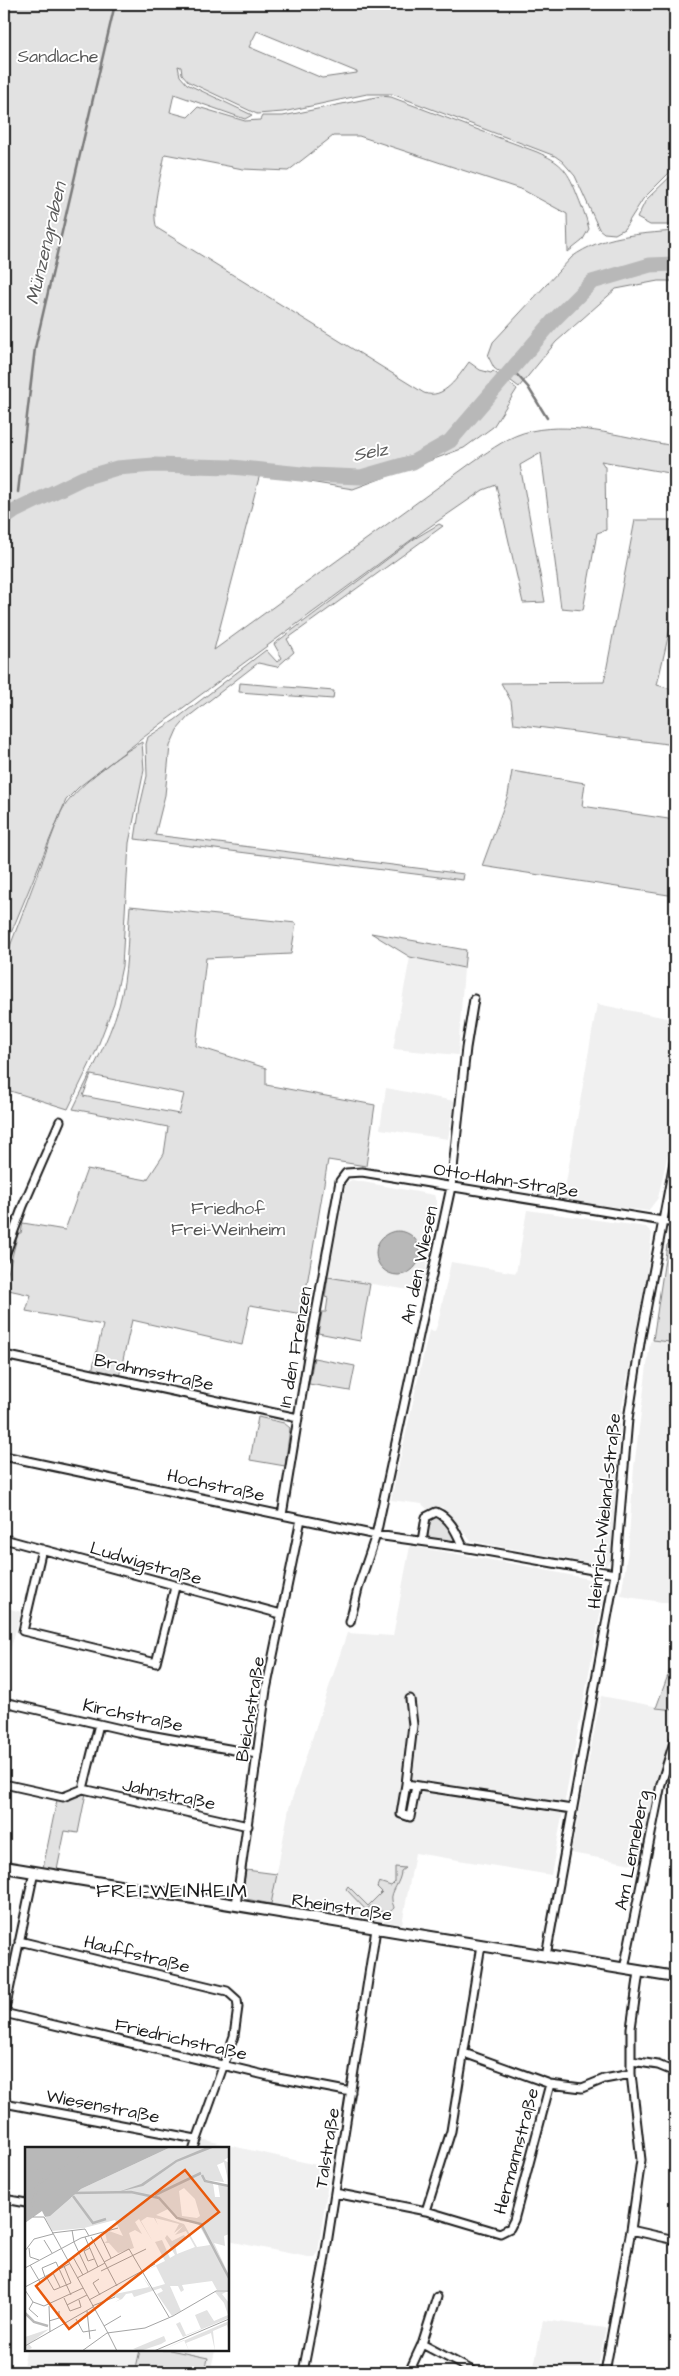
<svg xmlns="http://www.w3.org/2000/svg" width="679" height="2376" viewBox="0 0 679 2376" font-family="'Architects Daughter',sans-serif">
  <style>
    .built { fill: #f0f0f0 }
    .green { fill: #e2e2e2; stroke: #7f7f7f; fill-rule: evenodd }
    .water { fill: #b8b8b8; stroke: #7a7a7a }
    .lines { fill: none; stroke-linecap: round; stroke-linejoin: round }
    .stream { stroke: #7a7a7a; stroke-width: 2.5 }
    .river { stroke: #b8b8b8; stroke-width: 15 }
    .street-casing { stroke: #1c1c1c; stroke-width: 11 }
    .secondary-casing { stroke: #1c1c1c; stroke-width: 14 }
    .street { stroke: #fff; stroke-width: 7 }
    .secondary { stroke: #fff; stroke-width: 10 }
    .labels { text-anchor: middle; stroke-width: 4; stroke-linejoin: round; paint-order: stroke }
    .park-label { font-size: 18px; fill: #575757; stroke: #fff }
    .street-label { font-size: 18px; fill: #1c1c1c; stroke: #fff }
    .water-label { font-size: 19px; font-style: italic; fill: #5a5a5a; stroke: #fff }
    .quarter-label { font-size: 20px; letter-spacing: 1px; fill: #1c1c1c; stroke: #fff }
    .inset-river { fill: none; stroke: #b8b8b8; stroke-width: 2.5 }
    .inset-road { fill: none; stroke: #a4a4a4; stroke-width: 1 }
    .view { fill: #e8590c; fill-opacity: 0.15; stroke: #e8590c; stroke-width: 2.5 }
    .inset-edge { fill: none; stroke: #1c1c1c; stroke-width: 2.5 }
  </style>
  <rect width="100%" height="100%" fill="#fff"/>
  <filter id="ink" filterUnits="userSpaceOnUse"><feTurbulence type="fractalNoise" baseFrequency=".02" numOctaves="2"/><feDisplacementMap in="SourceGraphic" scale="10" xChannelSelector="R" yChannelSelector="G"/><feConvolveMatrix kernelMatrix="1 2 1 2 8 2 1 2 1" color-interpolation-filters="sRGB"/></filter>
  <g filter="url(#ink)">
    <path class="built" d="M410,957L464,968L458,1055L393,1049Z
      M597,1004L672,1019L675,1034V1121L658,1198L648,1211L563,1200Z
      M386,1088L454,1101L448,1139L380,1129Z
      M352,1180L434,1195L437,1203L422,1292L328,1277L346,1183Z
      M527,1210L646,1227L652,1233L647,1272L620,1418L611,1555L610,1561L605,1566L471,1541L442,1507L427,1509L422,1504L391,1500L429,1330L435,1331L438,1323L451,1262L516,1273Z
      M675,1307V1604L621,1596L628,1550L634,1467L650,1342L653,1340L670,1342Z
      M410,1546L520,1565L599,1581L603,1584V1598L551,1875L415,1853L402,1924L271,1904L289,1808L347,1633L393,1636Z
      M4,1607L21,1612L7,1662H4Z
      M601,1696L675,1710V1739L643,1866L571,1853Z
      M201,2139L330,2168L318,2252L313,2258L228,2241V2148H198Z
      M543,2320L606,2328L597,2372H533Z
      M26,2350H209L215,2351L210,2372H22Z"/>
    <path class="green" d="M4,4H675V167L643,199L624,229L615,234L604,233L599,229L575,176L562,161L555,156L392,94H367L283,112L257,114L189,82L182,74L181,67L178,66L180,76L187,84L252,115L245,119L174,94L170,112L188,117L198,107L245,121L260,120L262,116H283L381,96L391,97L537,152C560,162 567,169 576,192C581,205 586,215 589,229L582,241L568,252L567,214L523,190L359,136H333L288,171L243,169L165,154C162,172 150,212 157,228L424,393C444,400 458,377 469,362L480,370L491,373L493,371L517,389L493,427L464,448L353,489L297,480L261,470L214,650L474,461C492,449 510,435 531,431C578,421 629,439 675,446V474L601,461L605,467L606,530L597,533L583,610L561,608L541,453L520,465L545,602L523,603L496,485L483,490L422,532L161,724L79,787L66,800L4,950ZM257,31L357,72V73L322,78L249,47Z
      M675,172V225H650L637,218L646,200Z
      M675,231V281H658L616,289L556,342L519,387L494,368L488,356L493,342L572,257C602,235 639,234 675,231Z
      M635,520H675V607L657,685L675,690L669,717L675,719V745L514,724L511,701L501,683L604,682Z
      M439,524L443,526L287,639L294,652L277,667L258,663L188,717L177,730L170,746L165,795L155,835L464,874L463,880L135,839L140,806L147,776L146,744L148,737L175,720L266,650L277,662L282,658L274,644L414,539Z
      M240,683L334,691L333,699L239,692Z
      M142,742L144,770L129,843L122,966L114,1004L96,1051L68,1109L4,1089V962L61,812C73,789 118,755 142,742Z
      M512,771L585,783L582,806L675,820V896L482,866L508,795Z
      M130,906L296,923L291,954L206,958L196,1046L266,1068V1085L375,1105L366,1166L328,1160L302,1314L250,1305L242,1345L132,1320L119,1377L92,1371L103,1325L26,1311L31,1295L4,1289L18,1233H21L23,1223L65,1230L87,1169L147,1180L164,1154L168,1127L73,1109C89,1076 108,1042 119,1006C128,974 127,940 130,906ZM91,1075L184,1094L179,1114L83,1096Z
      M371,933L466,950L464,968L410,957Z
      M675,1237V1307L670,1342L653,1340L667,1245Z
      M328,1277L370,1284L360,1341L318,1333L322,1312H326L328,1298L325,1297Z
      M314,1358L355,1366L350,1391L309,1384Z
      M258,1417L284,1423L290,1428L285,1466L250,1460Z
      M435,1517C446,1518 455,1531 454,1542L428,1538L429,1522Z
      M675,1656V1710L656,1708Z
      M86,1793L78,1833L65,1831L57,1870L43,1868L57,1800H70Z
      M395,1867L405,1868L401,1871C401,1882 390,1892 392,1900C392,1903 394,1906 394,1908C390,1913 386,1913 381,1911L379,1913L371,1906L366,1910L346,1889L348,1886L368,1906L382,1892L377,1887L379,1882L391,1886L395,1882Z
      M246,1870L277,1874L271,1904L246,1899L242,1895Z
      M140,2350H170L208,2358L205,2372H135Z"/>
    <path class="water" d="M376 1253a22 22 0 1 1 44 0a22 22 0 1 1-44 0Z"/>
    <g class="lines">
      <path class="stream" d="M512,369L528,387L547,418
        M18,492L35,348L115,4
        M15,511L16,503"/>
      <path class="river" d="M4,519L15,511L83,478L117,468L154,465L232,467L311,475L361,477L413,462L450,441L554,320L592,282L650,265L675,264"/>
      <defs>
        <path id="street" d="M4,1258L23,1206L60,1121
          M4,1355L298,1418
          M4,1456L376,1535L463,1547L615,1574
          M282,1515L308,1357L340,1181L346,1173L362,1172L675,1223
          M4,1539L281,1614
          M422,1541L426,1517L436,1512C451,1518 457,1534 463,1547
          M42,1549L23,1631L156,1663L175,1587
          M350,1622L359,1585L376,1535L451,1187L466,1048L474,999
          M410,1699L413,1725L406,1784L572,1809
          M4,1702L138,1733L257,1754
          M4,1784L63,1797L83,1789L248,1826
          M406,1784L401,1814L410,1817L416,1786
          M83,1789L99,1724
          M236,1905L266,1690L301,1519
          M19,1941L227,1991L237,2000L238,2007L234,2036L194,2148
          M546,1956L615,1574L628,1419L641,1337L675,1157
          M624,1969L661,1784L675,1739
          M4,2013L273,2077L351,2092
          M4,2014L34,1872
          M632,2061L658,2065L675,2072
          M550,2084L582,2088L604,2079L631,2074
          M4,2103L196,2139
          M335,2193L426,2211L500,2233L510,2228L514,2220L550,2084L464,2053
          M4,2199L26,2203
          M426,2211L451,2131L481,1945
          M631,2230L675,2240
          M422,2344L475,2372
          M303,2372L324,2263L376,1929
          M409,2372L422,2344L437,2297
          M605,2372L631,2230L641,2160L631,2074V2028L639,1972"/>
        <path id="secondary" d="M4,1867L675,1977"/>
      </defs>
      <use href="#street" class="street-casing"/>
      <use href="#secondary" class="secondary-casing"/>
      <use href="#street" class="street"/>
      <use href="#secondary" class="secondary"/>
    </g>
  </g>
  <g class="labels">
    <g class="park-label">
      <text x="58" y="62">Sandlache</text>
      <text x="228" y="1214">Friedhof<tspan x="228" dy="21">Frei-Weinheim</tspan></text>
    </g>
    <g class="street-label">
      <text transform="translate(506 1180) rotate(9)" y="6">Otto-Hahn-Straße</text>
      <text transform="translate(419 1265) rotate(-78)" y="6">An den Wiesen</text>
      <text transform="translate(295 1347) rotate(-80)" y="6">In den Frenzen</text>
      <text transform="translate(154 1372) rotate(12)" y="6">Brahmsstraße</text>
      <text transform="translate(216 1485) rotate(12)" y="6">Hochstraße</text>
      <text transform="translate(604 1511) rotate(-84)" y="6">Heinrich-Wieland-Straße</text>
      <text transform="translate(146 1563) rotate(16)" y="6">Ludwigstraße</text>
      <text transform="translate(250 1709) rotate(-81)" y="6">Bleichstraße</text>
      <text transform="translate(133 1715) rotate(12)" y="6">Kirchstraße</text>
      <text transform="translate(169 1794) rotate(12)" y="6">Jahnstraße</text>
      <text transform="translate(632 1850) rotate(-79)" y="6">Am Lenneberg</text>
      <text transform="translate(342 1907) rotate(9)" y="6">Rheinstraße</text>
      <text transform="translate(137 1954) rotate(14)" y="6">Hauffstraße</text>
      <text transform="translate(181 2039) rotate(13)" y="6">Friedrichstraße</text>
      <text transform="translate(103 2106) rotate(11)" y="6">Wiesenstraße</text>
      <text transform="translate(327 2148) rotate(-81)" y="6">Talstraße</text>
      <text transform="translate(516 2151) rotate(-75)" y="6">Hermannstraße</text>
    </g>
    <g class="water-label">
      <text transform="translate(45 243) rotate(-77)" y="7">Münzengraben</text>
      <text transform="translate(370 451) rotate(-11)" y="7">Selz</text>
    </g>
    <g class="quarter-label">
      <text x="172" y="1897">FREI-WEINHEIM</text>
    </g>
  </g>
  <g transform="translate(25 2147)">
    <rect width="204" height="204" fill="#fff"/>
    <path d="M146,0H204V10L199,13L204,16V38L199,15L192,18L199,35L180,33L188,36L190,50H195L193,37L204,39V87L199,89L200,99L204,100L189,96L204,128V143H192L187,134L157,138L159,143L156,145L153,139H145L156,164L147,169L132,147L138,144L136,141L109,150L107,146L101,147L97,152L90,155L95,152L85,148L124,140L116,127L109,131L115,126L126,141L140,137L131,119L117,125L140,114L130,95L137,93L145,111L150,108L140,91L142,88L147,94L159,88L162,92L150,98L152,107L170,100L161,84L150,88L158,79L149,86L154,77L130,71L133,78L129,71L122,70L116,74L128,95L114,72L110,75L117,87L110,83L104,86L109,101L93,106L84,96H79L82,94L80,86L84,84L98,89L90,73L59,81L27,84L20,71L37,58L34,52L46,51L56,42ZM159,41L170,52L175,69L172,71L157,69L154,44ZM143,62L155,74L173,76L185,98L172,100L159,77L131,68ZM190,145H201L197,147L204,156V171L158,190L151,177L155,175L161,188L176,182L170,168L182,163L189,174L203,168L199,156ZM204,174V185L202,178L188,184L190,204L186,186L161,196L164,204L159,193L135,204ZM24,182L4,197L7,201L0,204V190ZM139,189L141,194L136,197L115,204L108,202Z" fill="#e2e2e2" fill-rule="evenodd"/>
    <path d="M0,0H146L56,42L25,69L20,70L17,64L0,76ZM182,0H190L152,15L118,39L93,45L116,37L151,13Z" fill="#b8b8b8"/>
    <path class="inset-river" d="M0,10L11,23V44L5,65L8,70M177,28L180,34L204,39M0,46L65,0M48,46L106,45L134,51L152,71L176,77L204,131M130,48L176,26M48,49L68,76L81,72M0,166L9,175L23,179"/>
    <path class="inset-road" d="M8,70H19L83,186M47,83L49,95L63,125M27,86L60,82L64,89M75,88L86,111M60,90L73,120M66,90L92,139M19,93L27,106M4,101L5,110L14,113M65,101L59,104L63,114L69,112M0,104L9,92L28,87M48,110L58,128M79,115L104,102L144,170M5,118L15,135M0,121L56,91L93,81M76,124L121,102M28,126L35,140M20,130L17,121L31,115L46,148M22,131L29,143L46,136L39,119M52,131L80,116M74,132L68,136L75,148M0,140L44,117M0,143L8,155L19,159L58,141M39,151L45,164L56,160L54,153M64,153L130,117M8,155L4,162L13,170M42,158L62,148M24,159L25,185M67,159L90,150M62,164L65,192M148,169L191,144H204M51,172L58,185L71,183M24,174L34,171V164M79,179L96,169M83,186L92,204M0,199L68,160M57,204L82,186L120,181L148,169M129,204L204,172"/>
    <path class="view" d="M160,23L194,65L44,182L11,139Z"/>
    <rect width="204" height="204" class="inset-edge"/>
  </g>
  <rect width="679" height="2376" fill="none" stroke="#fff" stroke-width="20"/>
  <rect x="10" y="10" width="659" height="2356" fill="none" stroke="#1c1c1c" stroke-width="2" filter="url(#ink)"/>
</svg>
